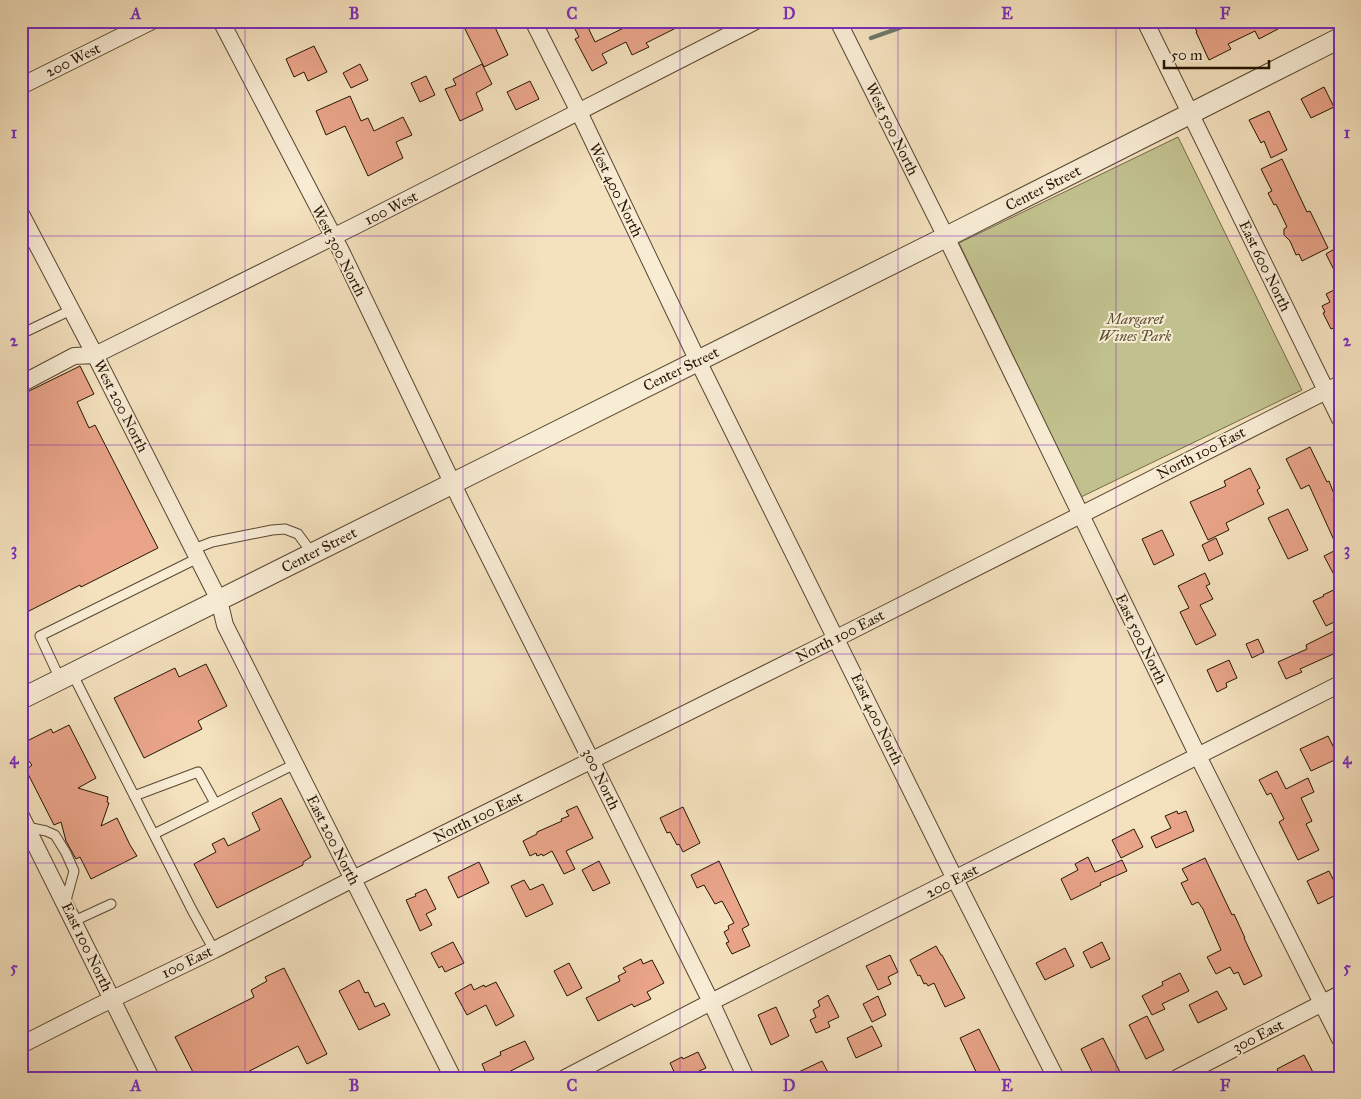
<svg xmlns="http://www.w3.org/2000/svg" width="1361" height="1099" viewBox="0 0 1361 1099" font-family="'IM FELL Great Primer',serif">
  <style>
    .green { fill: #c1c18e; stroke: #746a47 }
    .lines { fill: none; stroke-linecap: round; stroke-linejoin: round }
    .stream { stroke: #6d796c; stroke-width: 4.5 }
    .building { fill: #e9a489; stroke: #261400 }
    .service-casing { stroke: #5a4730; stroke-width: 11 }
    .minor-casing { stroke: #5a4730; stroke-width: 18 }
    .tertiary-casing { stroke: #5a4730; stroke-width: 22 }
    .service { stroke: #f8ecd5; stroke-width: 9 }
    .minor { stroke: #f8ecd5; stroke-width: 16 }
    .tertiary { stroke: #f8ecd5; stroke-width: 20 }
    .grid { fill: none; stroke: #7b2cbf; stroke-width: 1; stroke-opacity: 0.55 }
    .labels { text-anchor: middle; stroke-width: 4; stroke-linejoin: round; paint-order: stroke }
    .street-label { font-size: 15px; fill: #261400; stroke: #f8ecd5 }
    .park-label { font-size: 15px; font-style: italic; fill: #5c5132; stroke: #f8ecd5 }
    .neatline { fill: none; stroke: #7b2cbf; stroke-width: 2 }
    .grid-label { font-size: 16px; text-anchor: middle; font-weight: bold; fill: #7b2cbf }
  </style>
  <rect width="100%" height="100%" fill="#f4e1be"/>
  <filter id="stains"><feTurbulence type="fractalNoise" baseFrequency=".004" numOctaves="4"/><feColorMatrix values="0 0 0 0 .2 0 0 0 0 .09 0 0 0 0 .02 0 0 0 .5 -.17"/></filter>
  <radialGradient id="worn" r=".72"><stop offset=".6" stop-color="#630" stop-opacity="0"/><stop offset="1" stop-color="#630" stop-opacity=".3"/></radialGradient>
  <path class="green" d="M1178,137L1302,390L1081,497L959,243Z"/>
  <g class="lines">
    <path class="stream" d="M871,38L905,26L916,21"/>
  </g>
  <path class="building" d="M471,21H492L508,55L484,67L463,25Z
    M571,21H585L595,42L638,21H643L646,28L658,21H690L646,43L649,47L632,55L626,42L602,54L607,63L592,71L575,39L579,37Z
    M1197,21H1293L1259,39L1255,31L1228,44L1231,49L1209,60L1196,32H1197L1194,26L1198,25Z
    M314,46L327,72L308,81L304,72L294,77L286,59Z
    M360,64L368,80L351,88L343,73Z
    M482,64L492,84L476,93L483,110L460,121L445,89L456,85L453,79Z
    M426,76L435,95L420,102L411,83Z
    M530,81L539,99L516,110L507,92Z
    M1324,87L1334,107L1311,118L1301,99Z
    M350,96L361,121L368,118L374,131L403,117L412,135L396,142L403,158L368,176L345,126L326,135L316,111Z
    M1269,111L1287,150L1271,158L1264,141L1261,143L1249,120Z
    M1282,159L1307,212L1310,211L1328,248L1302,261L1299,254L1296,255L1290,241L1284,235V229L1287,227L1276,204L1274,205L1268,193L1272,191L1261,169Z
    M1336,248L1340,255V282L1326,254Z
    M1340,287V325L1331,329L1323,313L1325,312L1322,306L1330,302L1326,294Z
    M80,366L94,394L77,402L89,428L95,425L158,548L81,587L80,585L29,611L21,596V395Z
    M1310,447L1327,482L1329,481L1336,499L1333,500L1340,513V586L1324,556L1338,549L1309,485L1301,489L1286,459Z
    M1250,468L1260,488L1257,490L1264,504L1226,523L1229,530L1208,540L1190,502L1226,486L1224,481Z
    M1288,509L1308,550L1288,559L1268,518Z
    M1162,530L1174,555L1154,565L1142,539Z
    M1216,538L1223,554L1209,561L1202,545Z
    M1205,573L1210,584L1206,586L1213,599L1200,605L1216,635L1196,645L1180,612L1189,608L1178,586Z
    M1340,587V619L1326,626L1313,601L1324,596L1323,595Z
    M1334,631L1340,643V651L1300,669L1302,672L1286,679L1278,662L1307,649L1306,645Z
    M1258,639L1264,652L1252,658L1246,644Z
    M1229,660L1237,678L1226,683L1227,687L1217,692L1207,670Z
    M206,664L227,706L198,721L202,729L144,758L114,698L175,668L179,677Z
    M69,725L96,778L78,788L108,797L107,802L109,803L101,826L117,818L130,845L137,856L91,879L80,857L76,859L66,841L61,822L54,825L26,770L32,765L21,751V744L51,729L53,733Z
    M1328,736L1339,758L1311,771L1300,749Z
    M1277,771L1286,789L1308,778L1314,792L1301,798L1312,821L1306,824L1319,850L1298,860L1279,822L1284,819L1271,793L1267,795L1259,780Z
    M281,798L311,857L303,862V865L217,908L194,864L216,852L212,844L224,838L228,846L260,830L252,813Z
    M577,806L593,838L566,851L575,869L564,874L552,851L543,856L542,854L537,856L536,853L530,856L523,841L537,834V832L562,821L561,819L569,816L566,811Z
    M683,807L700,843L683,852L679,844L677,845L670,832L667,833L660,818Z
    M1177,811L1178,814L1186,811L1194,831L1156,848L1151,837L1171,828L1165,816Z
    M1134,829L1143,847L1121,858L1112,840Z
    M1088,857L1095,872L1122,860L1127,871L1100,883L1101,885L1071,900L1061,879L1078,870L1075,864Z
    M1205,858L1232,915L1234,914L1245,938H1244L1262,976L1244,985L1238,972L1234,974L1230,967L1216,974L1207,957L1221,950L1203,909L1198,902L1192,905L1181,883L1188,880L1182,869Z
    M599,861L610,883L593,891L582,870Z
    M719,861L749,925L742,929L750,946L732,954L726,943L729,942L724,932L729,929L728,926L734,923L722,901L715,904L704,885L697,888L691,875Z
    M479,862L489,883L458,898L448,877Z
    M1329,871L1340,893L1318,904L1307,881Z
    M524,880L530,890L543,884L553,904L526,917L511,886Z
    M426,889L436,909L426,914L432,925L420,931L406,900L416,896L415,894Z
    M453,942L464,963L445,972L442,966L439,968L431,953Z
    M1102,942L1110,959L1091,968L1083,952Z
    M936,946L941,955H942L965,998L945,1007L934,983L928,986L926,983L924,984L920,975L918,976L910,960Z
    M1065,948L1074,966L1045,980L1036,963Z
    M890,955L898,972L888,977L891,984L878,990L866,966Z
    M641,959L643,964L652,960L664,983L647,992L651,999L634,1007L632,1004L598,1021L586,998L620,981L618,976L626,972L623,968Z
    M569,963L582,988L567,996L554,971Z
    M284,968L327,1054L307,1064L298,1046L236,1078H196L175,1037L254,997L251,990L267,981L265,977Z
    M1180,973L1189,991L1162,1004L1165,1009L1152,1015L1142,996L1163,985L1162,982Z
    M359,980L365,993L368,992L375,1007L384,1003L390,1015L359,1030L339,991Z
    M496,982L514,1016L496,1026L486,1005L467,1015L455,993L471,984L474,990L484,985L485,987Z
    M1217,991L1227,1009L1198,1023L1189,1005Z
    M828,995L839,1017L828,1022L830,1027L816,1033L810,1020L816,1017L813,1010L820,1006L818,1001Z
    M878,996L886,1015L872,1022L863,1004Z
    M776,1007L789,1036L771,1045L758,1015Z
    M1147,1016L1164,1050L1146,1059L1129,1025Z
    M872,1026L882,1046L856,1058L847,1038Z
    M979,1029L1002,1075L996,1078H979L960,1038Z
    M1103,1038L1120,1072L1108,1078H1095L1081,1049Z
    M525,1041L534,1059L497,1078H488L482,1064L501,1055L500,1052Z
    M698,1052L706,1068L697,1072L700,1078H677L670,1063L682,1057L683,1059Z
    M1304,1055L1316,1078H1281L1277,1069Z
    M822,1061L831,1078H786Z"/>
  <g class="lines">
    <defs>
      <path id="service" d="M21,334L71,310
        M194,549L212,542L272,530L285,529L298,534L312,553
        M72,673L192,910L214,950
        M60,679L40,636L198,558
        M134,796L198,772L215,803
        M27,827L46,831L55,835L66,853L74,871L65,904
        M154,834L295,764
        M74,921L111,904"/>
      <path id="minor" d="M221,21L341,251L461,501L591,760L711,1002L746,1078
        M533,21L579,112L698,361L955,879L1056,1078
        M838,21L946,237L1198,756L1340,1039
        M1145,21L1340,419
        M21,86L152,21
        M21,214L95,355L219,600L225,625L453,1078
        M21,384L74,356L95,355L357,225L756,21
        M21,816L151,1078
        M21,1045L96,1007L214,950L353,879L819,647L1340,384
        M565,1078L711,1002L1340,684
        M1177,1078L1340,994"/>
      <path id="tertiary" d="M21,699L946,237L1340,38"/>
    </defs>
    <use href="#service" class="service-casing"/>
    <use href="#minor" class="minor-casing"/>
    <use href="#tertiary" class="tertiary-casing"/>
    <use href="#service" class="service"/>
    <use href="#minor" class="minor"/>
    <use href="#tertiary" class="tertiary"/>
  </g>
  <path class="grid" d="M245,21V1078M463,21V1078M680,21V1078M898,21V1078M1116,21V1078M21,236H1340M21,445H1340M21,654H1340M21,863H1340"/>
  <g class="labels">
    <g class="street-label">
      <text transform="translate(73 60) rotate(-26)" y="5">200 West</text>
      <text transform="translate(892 129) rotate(64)" y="5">West 500 North</text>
      <text transform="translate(1043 188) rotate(-27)" y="5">Center Street</text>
      <text transform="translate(616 190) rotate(64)" y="5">West 400 North</text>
      <text transform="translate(391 208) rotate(-27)" y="5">100 West</text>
      <text transform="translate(339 251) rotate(63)" y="5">West 300 North</text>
      <text transform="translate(1265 266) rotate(64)" y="5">East 600 North</text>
      <text transform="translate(681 369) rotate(-26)" y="5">Center Street</text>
      <text transform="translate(121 406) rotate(63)" y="5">West 200 North</text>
      <text transform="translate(1201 453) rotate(-27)" y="5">North 100 East</text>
      <text transform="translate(319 550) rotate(-27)" y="5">Center Street</text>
      <text transform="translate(840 636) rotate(-27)" y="5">North 100 East</text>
      <text transform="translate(1141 639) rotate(64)" y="5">East 500 North</text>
      <text transform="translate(877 719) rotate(64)" y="5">East 400 North</text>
      <text transform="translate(601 779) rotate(64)" y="5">300 North</text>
      <text transform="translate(478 817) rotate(-26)" y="5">North 100 East</text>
      <text transform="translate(333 840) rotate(63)" y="5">East 200 North</text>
      <text transform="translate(952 881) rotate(-27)" y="5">200 East</text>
      <text transform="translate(87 947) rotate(64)" y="5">East 100 North</text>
      <text transform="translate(187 962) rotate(-26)" y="5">100 East</text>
      <text transform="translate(1258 1036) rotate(-27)" y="5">300 East</text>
    </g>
    <g class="park-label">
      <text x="1135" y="324">Margaret<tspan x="1135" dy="17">Wines Park</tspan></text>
    </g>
  </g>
  <rect width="1361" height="1099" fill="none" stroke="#f4e1be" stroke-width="55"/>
  <path d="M1164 60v8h105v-8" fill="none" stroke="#261400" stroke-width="2.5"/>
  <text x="1171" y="60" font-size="15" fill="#261400" stroke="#f8ecd5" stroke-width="4" paint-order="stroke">50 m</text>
  <rect x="28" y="28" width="1306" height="1044" class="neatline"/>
  <g class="grid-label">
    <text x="136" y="19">A</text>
    <text x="354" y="19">B</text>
    <text x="572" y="19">C</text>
    <text x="789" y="19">D</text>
    <text x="1007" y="19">E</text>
    <text x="1225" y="19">F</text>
    <text x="14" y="138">1</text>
    <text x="1347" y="138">1</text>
    <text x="14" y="346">2</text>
    <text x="1347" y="346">2</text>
    <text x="14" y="555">3</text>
    <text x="1347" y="555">3</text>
    <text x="14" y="764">4</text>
    <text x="1347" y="764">4</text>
    <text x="14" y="973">5</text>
    <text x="1347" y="973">5</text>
    <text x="136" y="1091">A</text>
    <text x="354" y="1091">B</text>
    <text x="572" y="1091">C</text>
    <text x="789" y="1091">D</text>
    <text x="1007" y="1091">E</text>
    <text x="1225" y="1091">F</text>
  </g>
  <rect width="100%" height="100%" filter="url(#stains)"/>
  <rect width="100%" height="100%" fill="url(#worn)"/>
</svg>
